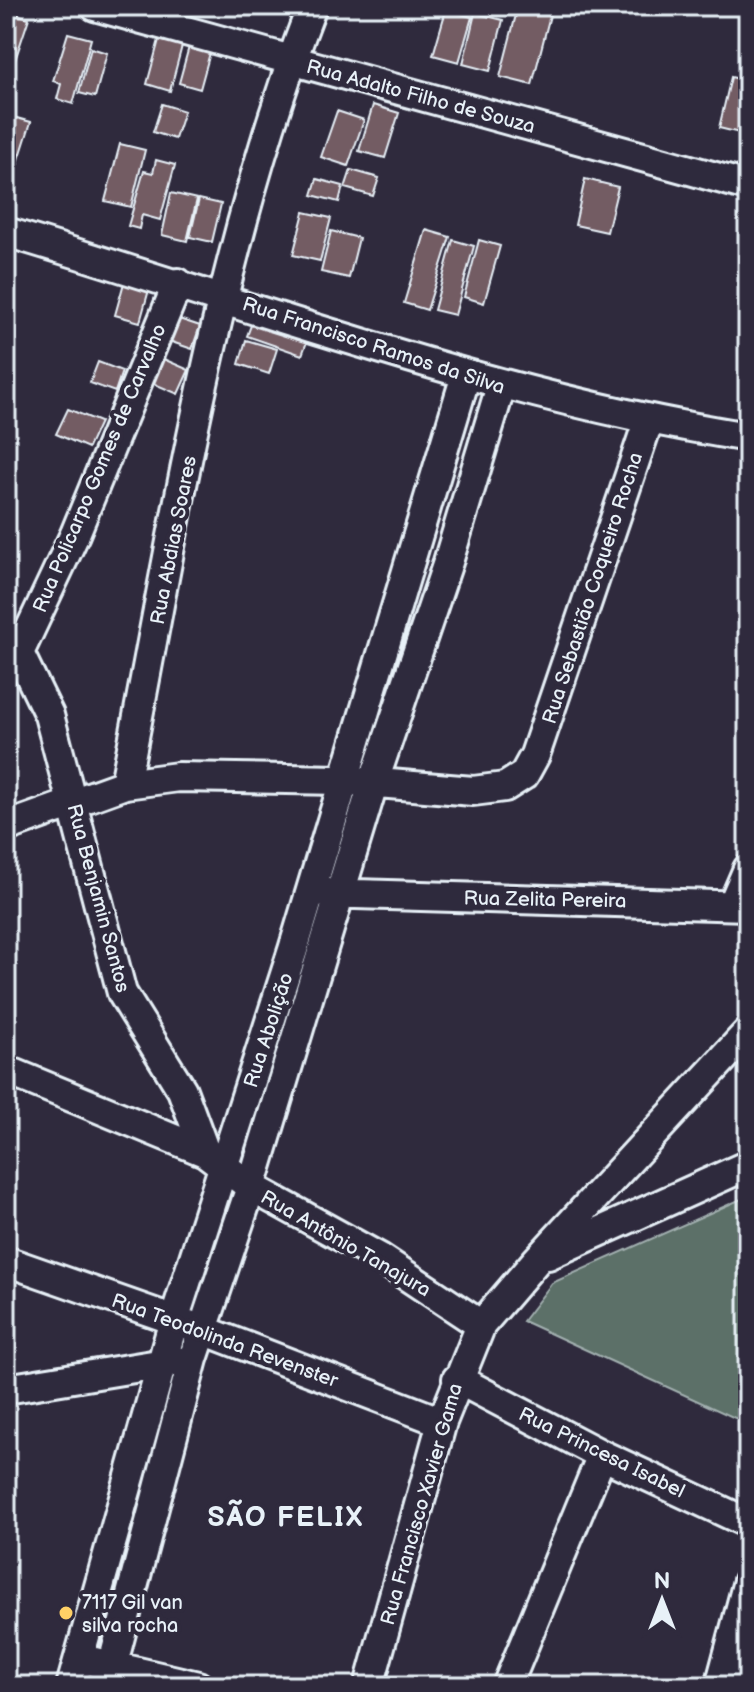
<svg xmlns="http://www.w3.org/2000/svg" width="754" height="1692" viewBox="0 0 754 1692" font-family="'Balsamiq Sans',sans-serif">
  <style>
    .green { fill: #5c6f67; stroke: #a2b0b0; stroke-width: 2 }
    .building { fill: #735b64; stroke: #e8f1f8; stroke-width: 2 }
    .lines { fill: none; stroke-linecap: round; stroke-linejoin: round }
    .minor-casing { stroke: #e8f1f8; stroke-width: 34 }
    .minor { stroke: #2f2a3d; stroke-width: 28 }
    .poi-dot { fill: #ffd166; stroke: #2f2a3d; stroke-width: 3 }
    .labels { text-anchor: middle; stroke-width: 8; stroke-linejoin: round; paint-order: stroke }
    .street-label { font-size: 20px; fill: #e8f1f8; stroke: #2f2a3d }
    .poi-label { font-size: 20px; fill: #e8f1f8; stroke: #2f2a3d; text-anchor: start }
    .district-label { font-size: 28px; font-weight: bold; letter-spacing: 2px; fill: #e8f1f8; stroke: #2f2a3d }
  </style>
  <rect width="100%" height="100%" fill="#2f2a3d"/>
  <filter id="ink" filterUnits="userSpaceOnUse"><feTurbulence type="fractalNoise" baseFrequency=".0125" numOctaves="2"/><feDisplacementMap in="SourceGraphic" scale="16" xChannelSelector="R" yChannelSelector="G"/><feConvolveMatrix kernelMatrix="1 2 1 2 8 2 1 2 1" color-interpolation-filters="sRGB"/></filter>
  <g filter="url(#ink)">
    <path class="green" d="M748,1196V1424L523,1321L552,1283Z"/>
    <path class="building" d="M518,7L550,15L532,85L500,77Z
      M446,10L472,17L459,62L433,55Z
      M6,11L29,18L13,66L6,64Z
      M475,13L503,20L490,71L463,64Z
      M68,33L91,39L73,104L57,99L61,84L53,81Z
      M160,36L183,42L170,91L147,84Z
      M190,43L211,49L200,89L179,83Z
      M91,48L107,53L95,97L79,93Z
      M731,77L748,81L744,134L719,128Z
      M162,104L184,111L175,139L153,132Z
      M373,105L399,113L385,158L359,151Z
      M337,111L364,120L348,166L321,157Z
      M6,115L31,122L16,169L6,166Z
      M120,144L145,150L131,207L105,201Z
      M156,160L175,165L160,220L142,215L139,229L128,226L144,171L153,173Z
      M351,170L379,178L373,196L345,188Z
      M317,179L343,186L339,202L312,195Z
      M585,179L618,187L607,232L575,225Z
      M171,193L197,199L187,241L162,235Z
      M199,199L221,204L212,242L190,237Z
      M304,212L331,218L320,261L293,255Z
      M426,230L450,237L427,310L404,303Z
      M331,231L359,238L349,278L321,272Z
      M453,240L474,246L455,315L434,310Z
      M479,240L500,246L484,303L464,297Z
      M127,272L152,279L140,322L115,315Z
      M256,312L311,331L302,355L247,336Z
      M176,318L200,326L192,349L169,341Z
      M246,340L277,349L269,374L239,364Z
      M161,358L189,370L178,394L150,382Z
      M98,362L122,371L115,392L90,383Z
      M68,409L100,422L88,448L56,434Z"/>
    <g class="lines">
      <defs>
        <path id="minor" d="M95,6L748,186
          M6,232C252,305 494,397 748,437
          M6,638L19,653L49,715L122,993L182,1090L205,1152
          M19,653L75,534L178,283
          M125,784C176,523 216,255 312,6
          M6,827L125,784L178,777L342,780L473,791L505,787L524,775L535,755L648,422
          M323,893L748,906
          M733,904L748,869
          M6,1070L205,1152L251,1187L380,1258L481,1325
          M548,1255L748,1165
          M6,1261L203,1330L442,1422
          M457,1379L602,1455L748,1523
          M6,1389L177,1361
          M95,1662L198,1686
          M71,1686L174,1320L293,950L466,375
          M107,1686L193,1359L251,1187L373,784L448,562L501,386
          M369,1686L442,1422L481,1325L536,1261L748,1032
          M507,1686L602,1455
          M720,1686L748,1581"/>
      </defs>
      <use href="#minor" class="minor-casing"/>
      <use href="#minor" class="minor"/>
    </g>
  </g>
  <circle class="poi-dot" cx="66" cy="1613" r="8"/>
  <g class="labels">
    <g class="street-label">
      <text transform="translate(421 96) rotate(15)" y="7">Rua Adalto Filho de Souza</text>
      <text transform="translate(374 345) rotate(18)" y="7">Rua Francisco Ramos da Silva</text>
      <text transform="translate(99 468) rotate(-67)" y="7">Rua Policarpo Gomes de Carvalho</text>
      <text transform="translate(173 540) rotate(-79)" y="7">Rua Abdias Soares</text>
      <text transform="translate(592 588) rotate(-72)" y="7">Rua Sebastião Coqueiro Rocha</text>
      <text transform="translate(99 898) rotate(75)" y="7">Rua Benjamin Santos</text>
      <text transform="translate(545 899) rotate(1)" y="7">Rua Zelita Pereira</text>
      <text transform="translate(268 1030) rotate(-72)" y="7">Rua Abolição</text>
      <text transform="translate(346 1243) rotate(30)" y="7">Rua Antônio Tanajura</text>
      <text transform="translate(225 1340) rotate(20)" y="7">Rua Teodolinda Revenster</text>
      <text transform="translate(602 1452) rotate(26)" y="7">Rua Princesa Isabel</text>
      <text transform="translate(421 1504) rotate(-74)" y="7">Rua Francisco Xavier Gama</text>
    </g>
    <g class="poi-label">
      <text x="82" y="1609">7117 Gil van<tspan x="82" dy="23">silva rocha</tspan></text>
    </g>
    <g class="district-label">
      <text x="286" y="1526">SÃO FELIX</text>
    </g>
  </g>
  <rect width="754" height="1692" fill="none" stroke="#2f2a3d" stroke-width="32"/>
  <rect x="16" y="16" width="722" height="1660" fill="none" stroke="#e8f1f8" stroke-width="3" filter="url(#ink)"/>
  <g transform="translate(662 1600)" stroke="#2f2a3d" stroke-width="6" paint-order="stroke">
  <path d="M0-6L14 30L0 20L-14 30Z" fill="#e8f1f8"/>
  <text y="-12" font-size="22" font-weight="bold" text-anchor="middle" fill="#e8f1f8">N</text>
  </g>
</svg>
